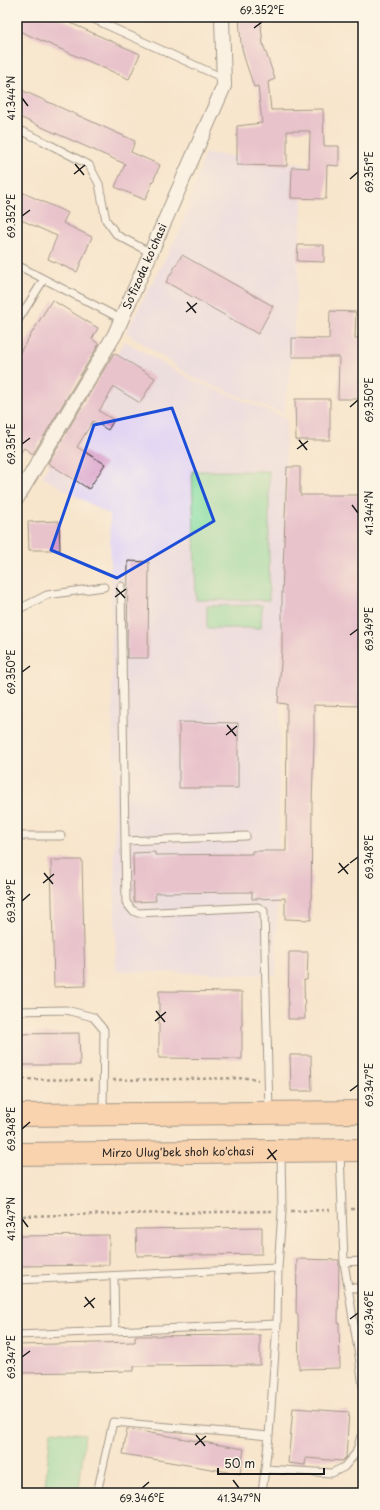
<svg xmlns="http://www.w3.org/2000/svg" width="380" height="1510" viewBox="0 0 380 1510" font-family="'Playpen Sans',sans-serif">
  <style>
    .built { fill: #e1d4f4 }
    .green { fill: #86dda2; stroke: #517c5f }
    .building { fill: #d599cc }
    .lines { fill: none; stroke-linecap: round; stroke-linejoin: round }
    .lane-casing { stroke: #3d3a36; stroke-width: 9 }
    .street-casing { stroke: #3d3a36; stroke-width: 16 }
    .primary-casing { stroke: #3d3a36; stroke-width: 24 }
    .path { stroke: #3d3a36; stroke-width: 2.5; stroke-dasharray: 3 3; stroke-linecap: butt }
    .lane { stroke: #fff; stroke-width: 7 }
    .street { stroke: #fff; stroke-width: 14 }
    .primary { stroke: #fabb8b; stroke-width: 22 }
    .marked { fill: none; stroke: #1d4ed8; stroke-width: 3; stroke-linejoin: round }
    .ticks { fill: none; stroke: #1c1c1c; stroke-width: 1.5 }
    .labels { text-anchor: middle; stroke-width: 3.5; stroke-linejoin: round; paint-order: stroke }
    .street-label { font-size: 11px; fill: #1c1c1c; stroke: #fcf5e5 }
    .neatline { fill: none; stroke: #1c1c1c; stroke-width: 1.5 }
    .ticks-label { font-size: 10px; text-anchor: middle; fill: #1c1c1c }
  </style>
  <rect width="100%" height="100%" fill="#fcf5e5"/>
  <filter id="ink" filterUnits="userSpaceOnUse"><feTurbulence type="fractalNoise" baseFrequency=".025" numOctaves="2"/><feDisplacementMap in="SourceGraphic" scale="8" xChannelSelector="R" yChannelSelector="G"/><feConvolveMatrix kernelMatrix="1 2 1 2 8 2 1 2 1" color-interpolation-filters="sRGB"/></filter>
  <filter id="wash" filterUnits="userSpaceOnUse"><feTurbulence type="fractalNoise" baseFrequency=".012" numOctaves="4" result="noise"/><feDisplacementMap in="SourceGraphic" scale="16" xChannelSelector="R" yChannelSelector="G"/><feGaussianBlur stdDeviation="0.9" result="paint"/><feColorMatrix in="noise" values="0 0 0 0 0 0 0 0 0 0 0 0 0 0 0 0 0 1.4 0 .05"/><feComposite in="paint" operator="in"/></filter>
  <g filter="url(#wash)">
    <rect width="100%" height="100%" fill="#f7e5cc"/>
    <path class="built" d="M205,153L305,165L292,357L284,414L193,378L126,332L181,229Z
      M125,341L192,380L286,418L276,975L116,971L110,515L42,477Z
      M17,706H19L18,830H17Z"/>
    <path class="green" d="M192,471H269V600H196Z
      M262,605L261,628H207V606Z
      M51,1431L85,1434L79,1490L45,1486Z"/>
    <g id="blocks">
      <path class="building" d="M17,17H57L140,54L129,79L17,30Z
        M239,17H260L263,44L275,79L268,82L271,110L323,109L324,146H339V166L327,165L326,199L291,198L292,167L309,168L310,131H287V166L237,165V126L262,123L258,86L254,87L245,60L241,44Z
        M17,88L135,141L131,152L160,165L145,200L115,187L125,164L17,116Z
        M17,190L68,213L63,223L92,237L77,272L48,259L57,236L17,218Z
        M298,245H324V262L297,261Z
        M182,255L273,306L258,334L166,282Z
        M52,300L98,328L92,339L99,344L33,454L24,448L17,458V357Z
        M330,311L356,312L355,338H363V399H338L339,357H292V338L329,339Z
        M114,353L155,378L140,403L114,387L99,411L114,420L108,430L93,421L77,447L105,464L89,489L48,463Z
        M295,399H330V440H296Z
        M287,467H300V495H363V706L314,705V742L312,803L311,920L285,919V898L252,899V892L155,893L156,901L134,902L133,853L155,852V855L252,854V851H286L287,704L278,703L282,650V595Z
        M59,521L60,550H29L28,522Z
        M128,561L149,562L148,658H127Z
        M179,722L238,723V788H179Z
        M51,860H82L85,986L54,987Z
        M289,952H308L307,980H304L305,1019H288Z
        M159,991L242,992V1059L159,1058Z
        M79,1033L80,1065H17V1034Z
        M290,1055H311L312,1091H291Z
        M262,1227V1254L137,1256L136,1229Z
        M109,1235V1265L17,1266V1236Z
        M297,1259L339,1260L338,1323H339L340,1368L299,1369L298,1314H296Z
        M260,1335V1365L134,1366V1371L17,1373V1345L135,1342V1336Z
        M293,1408L349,1412L346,1457L342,1461L306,1458L305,1465L288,1463Z
        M127,1429L244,1449L240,1474L123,1454Z"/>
    </g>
  </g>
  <g filter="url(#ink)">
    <use href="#blocks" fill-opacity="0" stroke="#3d3a36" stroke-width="1"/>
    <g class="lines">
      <defs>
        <path id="lane" d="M89,17L223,78
          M17,129L39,139L89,165L99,184L106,220L117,235L151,253
          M17,265L121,319
          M17,322L44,279
          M121,586L126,902L132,910L138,913L258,907L264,911L269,1111
          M17,610L47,595L104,587
          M17,837L21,836H61
          M125,841L246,836
          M17,1011L66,1010L93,1017L104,1030L103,1112
          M340,1153L344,1262
          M363,1261L344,1262L359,1356L363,1360
          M114,1276L115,1331
          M17,1280L278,1268
          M348,1287L363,1289
          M17,1335L277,1324
          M359,1356L363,1387
          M265,1469L332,1473L344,1467L356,1453L363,1429
          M97,1493L113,1422L269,1436
          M262,1493L269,1436L277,1324L278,1268L282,1211L281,1153"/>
        <g id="street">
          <path id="s1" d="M17,498L115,334L224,86L222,17"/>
        </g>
        <g id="primary">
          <path d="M17,1115L363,1112"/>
          <path id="s2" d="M17,1154L363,1150"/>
        </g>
      </defs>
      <use href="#lane" class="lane-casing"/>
      <use href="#street" class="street-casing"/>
      <use href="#primary" class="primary-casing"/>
      <path class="path" d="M17,1079L94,1080
        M113,1080L251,1078L258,1080
        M351,1209H363
        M291,1211L332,1210
        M17,1216L272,1211"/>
      <use href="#lane" class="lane"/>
      <use href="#street" class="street"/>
      <use href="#primary" class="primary"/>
    </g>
  </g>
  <path d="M0 0H380V1510H0ZM172,408L214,521L117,578L51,550L94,425Z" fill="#f7e5cc" fill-opacity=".55" fill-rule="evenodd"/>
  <path class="marked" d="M172,408L214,521L117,578L51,550L94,425Z"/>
  <path class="ticks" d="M254,28L262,22M22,98L28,106M75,164L84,175M74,174L85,165M350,179L358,172M22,216L30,210M187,302L196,313M186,312L197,303M350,407L358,400M299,440L307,450M22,444L30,438M297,449L308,441M352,505L358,513M116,588L125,598M115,597L126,589M350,635L358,629M22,672L30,666M227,725L236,736M226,735L237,726M339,863L348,874M350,863L358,857M44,873L53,884M338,873L349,864M43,883L54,874M22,901L30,894M156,1011L165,1022M155,1021L166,1012M350,1091L358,1085M22,1129L30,1122M268,1149L276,1160M267,1159L277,1150M22,1219L28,1227M85,1297L94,1308M84,1307L95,1298M350,1319L358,1313M22,1357L30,1351M196,1435L205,1446M195,1445L206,1436M233,1480L239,1488M142,1488L149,1482"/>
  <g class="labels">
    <g class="street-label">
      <text dy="4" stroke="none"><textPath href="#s1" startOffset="265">So'fizoda ko'chasi</textPath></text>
      <text dy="4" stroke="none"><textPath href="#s2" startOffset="161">Mirzo Ulug'bek shoh ko'chasi</textPath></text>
    </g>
  </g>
  <rect width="380" height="1510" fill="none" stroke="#fcf5e5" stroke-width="44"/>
  <path d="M218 1468v6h106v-6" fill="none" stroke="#1c1c1c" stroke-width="2"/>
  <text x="224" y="1468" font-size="12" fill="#1c1c1c" stroke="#fcf5e5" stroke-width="3" paint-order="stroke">50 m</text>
  <rect x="22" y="22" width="336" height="1466" class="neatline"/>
  <g class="ticks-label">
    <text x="262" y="14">69.352°E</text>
    <text transform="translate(11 98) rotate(-90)" y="4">41.344°N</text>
    <text transform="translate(369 172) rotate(-90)" y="4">69.351°E</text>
    <text transform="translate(11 216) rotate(-90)" y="4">69.352°E</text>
    <text transform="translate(369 400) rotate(-90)" y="4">69.350°E</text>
    <text transform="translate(11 444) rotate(-90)" y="4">69.351°E</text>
    <text transform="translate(369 513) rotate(-90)" y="4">41.344°N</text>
    <text transform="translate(369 629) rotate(-90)" y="4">69.349°E</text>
    <text transform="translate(11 672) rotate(-90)" y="4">69.350°E</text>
    <text transform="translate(369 857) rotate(-90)" y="4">69.348°E</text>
    <text transform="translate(11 901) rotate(-90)" y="4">69.349°E</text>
    <text transform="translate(369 1085) rotate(-90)" y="4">69.347°E</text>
    <text transform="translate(11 1129) rotate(-90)" y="4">69.348°E</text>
    <text transform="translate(11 1219) rotate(-90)" y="4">41.347°N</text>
    <text transform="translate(369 1313) rotate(-90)" y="4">69.346°E</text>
    <text transform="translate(11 1357) rotate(-90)" y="4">69.347°E</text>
    <text x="142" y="1502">69.346°E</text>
    <text x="239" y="1502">41.347°N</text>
  </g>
</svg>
